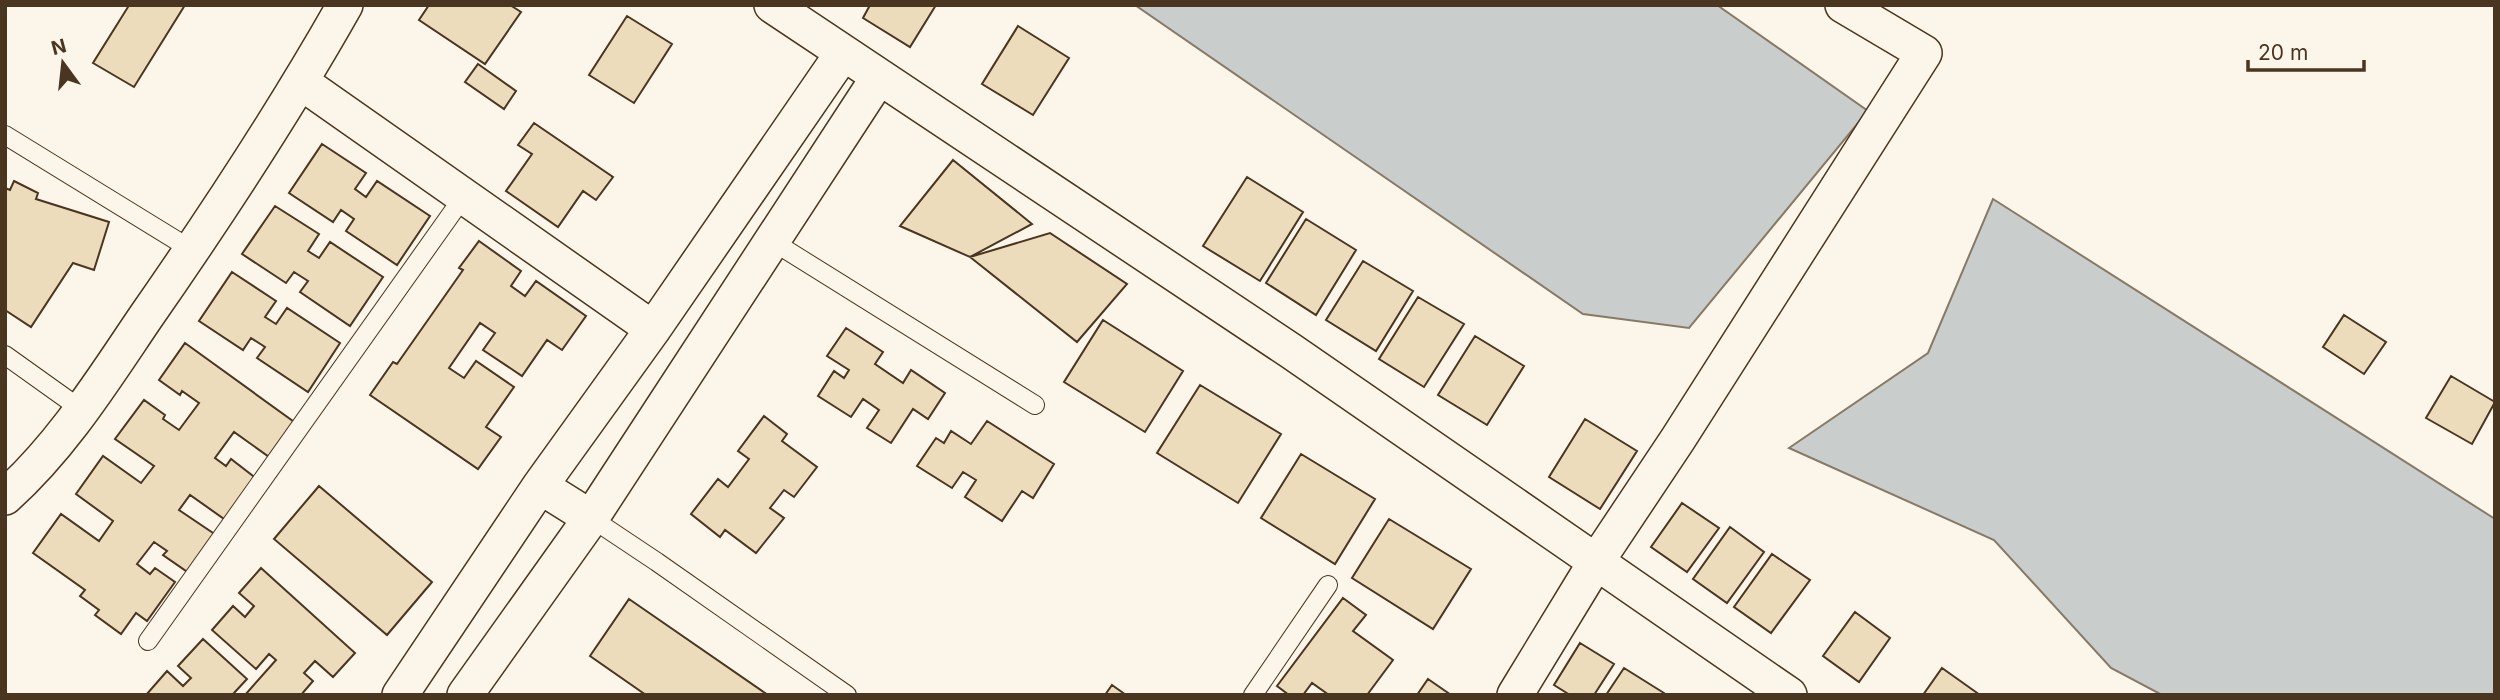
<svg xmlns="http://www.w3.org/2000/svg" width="2500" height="700" viewBox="0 0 2500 700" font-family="Inter,sans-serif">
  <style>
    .water { fill: #c9cecd; stroke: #887966; stroke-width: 2 }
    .building { fill: #ecdcbc; stroke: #4a3520; stroke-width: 2 }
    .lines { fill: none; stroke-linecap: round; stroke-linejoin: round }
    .service-casing { stroke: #4a3520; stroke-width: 20 }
    .minor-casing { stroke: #4a3520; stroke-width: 38 }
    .service { stroke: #fbf6e9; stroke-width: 18 }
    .minor { stroke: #fbf6e9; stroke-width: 35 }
  </style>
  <rect width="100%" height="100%" fill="#fbf6e9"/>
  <path class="water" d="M1135,5H1717L1868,111L1689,328L1583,314Z
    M1993,199L2495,519V695H2162L2111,668L1994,540L1789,448L1928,353Z"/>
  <path class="building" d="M126,5H185L134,87L93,63L128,7Z
    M429,5H510L521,12L485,64L419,20Z
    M870,5H936L910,47L863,18Z
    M627,16L672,44L634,103L589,75Z
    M1018,26L1069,58L1033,115L982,84Z
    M478,64L516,91L504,109L465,82Z
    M534,123L613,177L596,200L583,191L558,227L506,191L532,154L518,145Z
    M322,144L366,173L355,189L366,197L377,181L430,216L397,265L346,231L354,219L341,210L333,222L289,193Z
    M953,160L1032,224L970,257L900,226Z
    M1247,177L1303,212L1260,281L1203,246Z
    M14,181L38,193L36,199L109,222L94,270L73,263L31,327L5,310V188L10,190Z
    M275,206L319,234L308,251L319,258L330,242L383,277L350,326L300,292L308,281L294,272L286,283L242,254Z
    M1306,219L1356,250L1316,315L1266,283Z
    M1050,233L1127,284L1077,342L970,257Z
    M479,241L521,271L511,286L525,296L536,281L586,316L562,350L547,340L522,376L483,350L495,333L480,323L449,368L464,378L476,361L514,387L486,427L501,437L478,469L370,395L393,362L397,364L463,270L459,268Z
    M1363,261L1413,291L1376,351L1326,320Z
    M232,272L276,301L265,317L276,324L287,308L340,343L308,392L257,358L265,347L251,338L243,350L199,321Z
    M1418,297L1464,324L1424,387L1379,359Z
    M2344,315L2386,342L2364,374L2323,347Z
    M1103,320L1183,371L1145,432L1064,382Z
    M846,328L883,352L875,364L903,383L911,370L945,393L928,419L913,409L891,443L867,428L879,410L863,399L851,417L818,396L834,371L844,378L849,370L827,356Z
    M1475,336L1524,366L1487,425L1438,395Z
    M185,343L297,424L272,459L234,432L215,458L226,466L231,459L257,479L227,521L190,495L179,510L216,535L189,573L163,555L167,551L154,542L137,564L150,574L155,568L175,582L147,621L136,613L121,634L95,615L99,610L80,596L85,590L33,553L61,514L99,541L113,521L76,494L103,456L141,483L154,466L115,439L144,400L165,415L163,419L179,430L199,403L182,391L180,395L159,380Z
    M2451,376L2495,402L2472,444L2426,418Z
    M1200,385L1281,434L1238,503L1157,453Z
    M764,416L787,434L782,441L817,467L794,497L784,490L770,508L784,518L756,553L725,530L720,537L691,514L718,479L728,487L749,459L738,451Z
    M1585,419L1637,451L1600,509L1549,477Z
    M987,421L1054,464L1033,498L1022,491L1002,521L965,497L976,480L963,472L952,488L917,466L936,438L944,443L951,431L971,444Z
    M1301,454L1375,499L1335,564L1261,518Z
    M319,486L432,582L387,635L274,539Z
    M1682,503L1719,528L1687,572L1651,547Z
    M1389,519L1471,569L1433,629L1352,578Z
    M1730,527L1764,552L1727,603L1693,579Z
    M1772,554L1810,580L1771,633L1734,607Z
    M261,568L355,653L333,677L315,661L304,673L313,681L301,695H245L276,660L269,654L256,669L212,630L233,606L245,617L254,606L239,593Z
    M1343,598L1366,615L1353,631L1393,660L1367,695H1329L1312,683L1303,695H1289L1277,686Z
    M629,599L768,695H646L590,656Z
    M1855,612L1890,638L1859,682L1823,656Z
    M203,639L247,679L234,693L235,695H146L167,671L183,686L191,678L178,666Z
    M1580,643L1614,664L1594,695H1570L1554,685Z
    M1624,668L1664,693L1663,695H1606Z
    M1942,668L1980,695H1923Z
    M1428,679L1451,695H1417Z
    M1112,685L1126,695H1105Z"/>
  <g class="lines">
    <defs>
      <path id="service" d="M5,135L192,250
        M772,241L1035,405
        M5,355L82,410
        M591,518L657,562L847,695
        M148,641L464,196
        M1253,695L1328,585"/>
      <path id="minor" d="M772,5L1291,351L1789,695
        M301,82L653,329
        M540,486L591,518
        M5,497C62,446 103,380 145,318C216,216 284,113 345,5
        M400,695L540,486L653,329L843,53
        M465,695L591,518L879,77
        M1515,695L1596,562L1678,439L1924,53L1843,5"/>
    </defs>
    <use href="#service" class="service-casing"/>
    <use href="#minor" class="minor-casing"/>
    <use href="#service" class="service"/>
    <use href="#minor" class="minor"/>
  </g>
  <rect width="2500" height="700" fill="none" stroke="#4a3520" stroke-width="14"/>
  <g transform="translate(63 63) rotate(345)" stroke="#fbf6e9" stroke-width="5" paint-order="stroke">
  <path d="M0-5L12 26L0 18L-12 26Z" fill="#4a3520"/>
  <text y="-10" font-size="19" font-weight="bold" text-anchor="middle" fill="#4a3520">N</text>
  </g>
  <path d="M2248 60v10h116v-10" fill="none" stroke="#4a3520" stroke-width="3.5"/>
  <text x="2258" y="60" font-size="21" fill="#4a3520" stroke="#fbf6e9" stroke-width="5" paint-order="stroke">20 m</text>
</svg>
